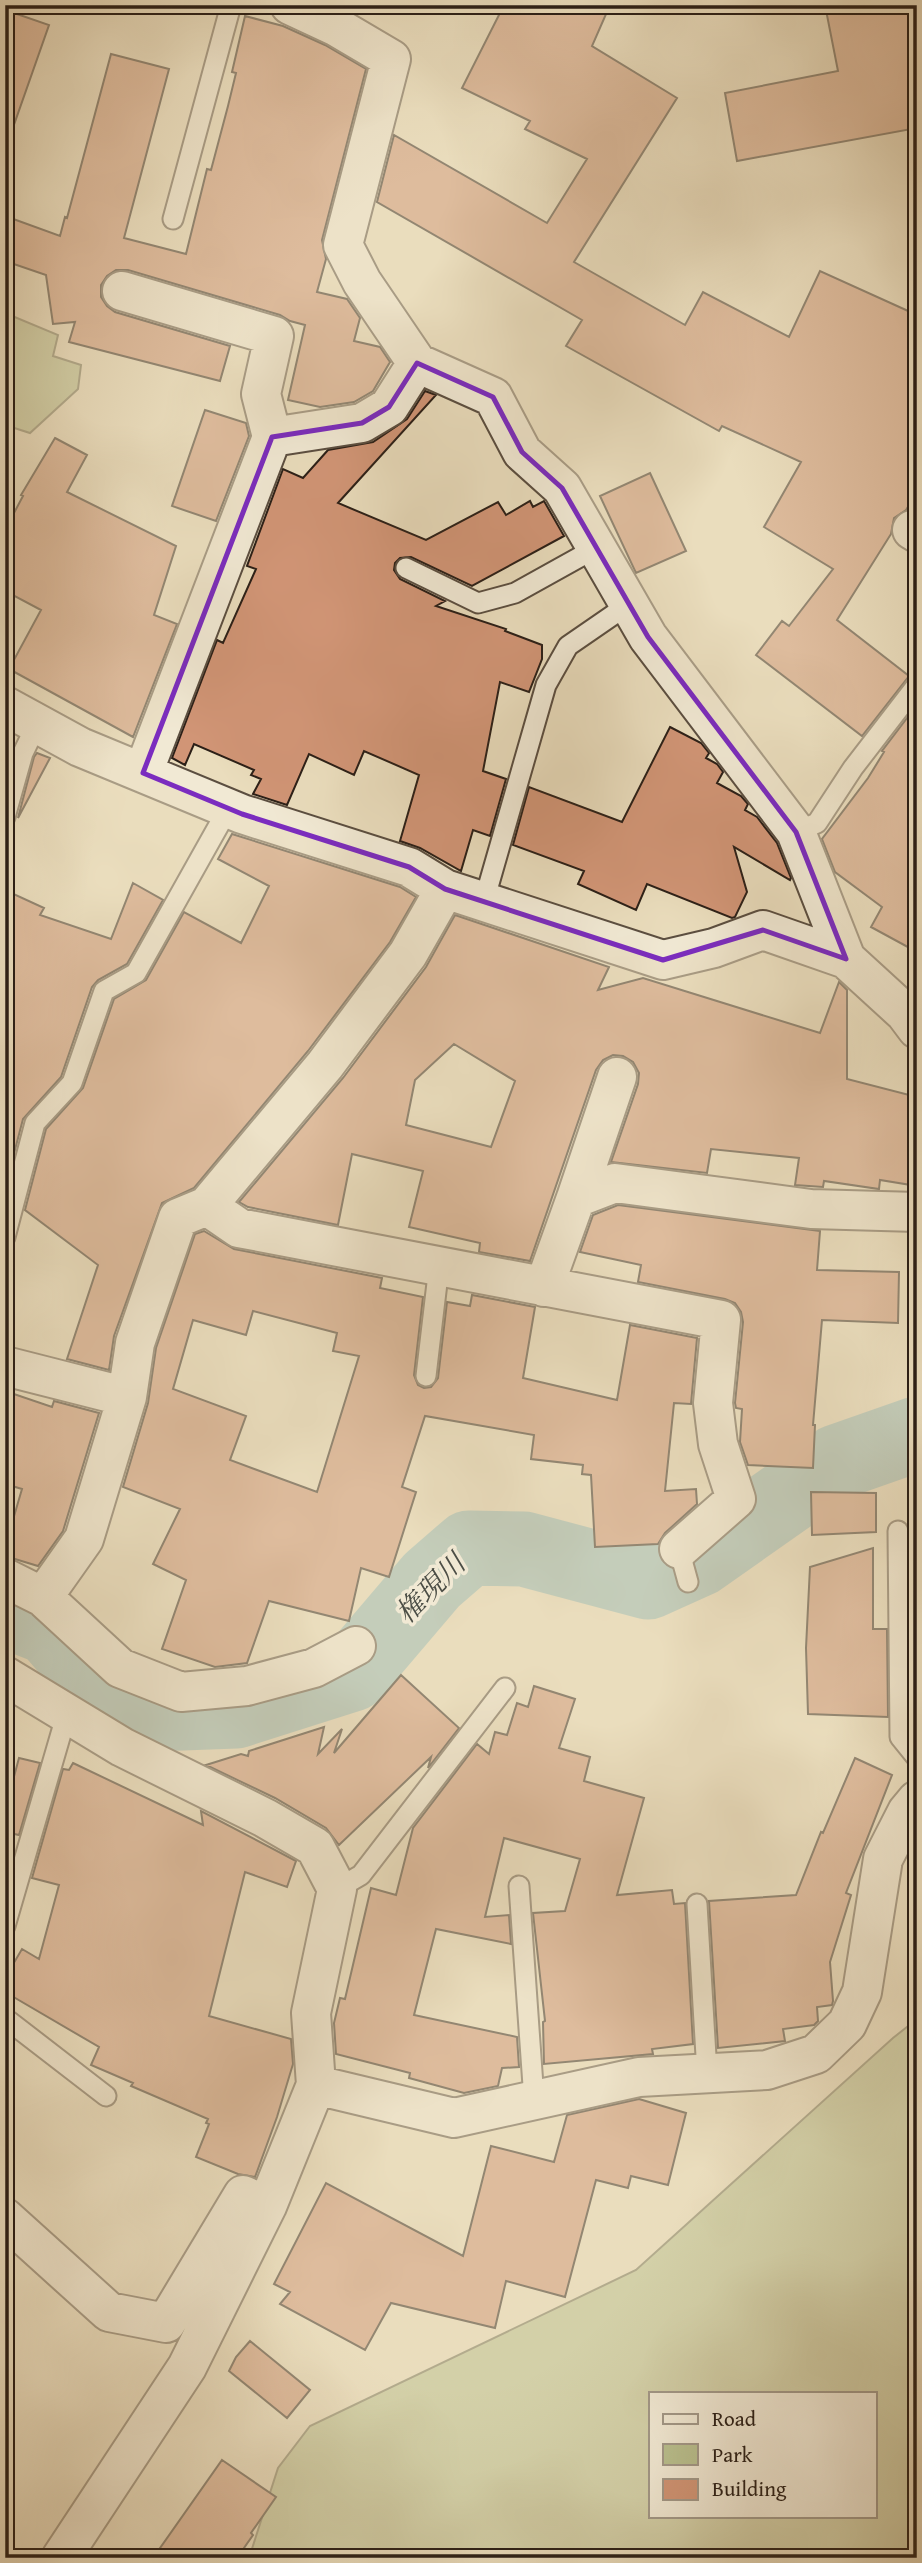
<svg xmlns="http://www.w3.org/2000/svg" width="922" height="2563" viewBox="0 0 922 2563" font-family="'Gentium Book Plus','Noto Serif JP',serif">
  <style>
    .green { fill: #b9c08f; stroke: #727053; stroke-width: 2; fill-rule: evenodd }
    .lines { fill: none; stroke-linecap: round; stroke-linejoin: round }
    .river { stroke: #98bbb5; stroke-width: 75 }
    .building { fill: #d19576; stroke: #2b1f17; stroke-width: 2; fill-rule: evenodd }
    .lane-casing { stroke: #5b4e40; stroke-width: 23 }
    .street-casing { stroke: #5b4e40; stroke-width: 42 }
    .lane { stroke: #f1e9d4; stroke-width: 19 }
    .street { stroke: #f1e9d4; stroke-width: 38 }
    .marked { fill: none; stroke: #7b2cbf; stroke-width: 5; stroke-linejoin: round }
    .labels { text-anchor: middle; stroke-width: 7; stroke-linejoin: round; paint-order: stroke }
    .water-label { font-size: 28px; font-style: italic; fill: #4c4e46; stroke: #f1e9d4 }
  </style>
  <rect width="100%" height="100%" fill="#eaddbd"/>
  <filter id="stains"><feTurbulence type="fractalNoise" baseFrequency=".00286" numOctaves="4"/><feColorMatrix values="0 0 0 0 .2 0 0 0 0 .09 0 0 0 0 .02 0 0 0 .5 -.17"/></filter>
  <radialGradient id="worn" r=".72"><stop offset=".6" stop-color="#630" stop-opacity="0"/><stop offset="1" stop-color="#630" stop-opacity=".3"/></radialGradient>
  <path class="green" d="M5,313L58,335L53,356L81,365L78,389L30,433L5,425Z
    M917,2019V2558H249L278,2468L310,2426L636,2270L893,2038ZM651,2393H875V2516H651Z"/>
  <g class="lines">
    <path class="river" d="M5,1610L50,1628L100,1686L155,1714L236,1711L352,1674L432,1580L469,1548L524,1549L648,1582L699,1559L837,1462L917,1434"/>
  </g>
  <path class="building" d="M504,5H610L592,46L677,98L574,262L685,325L703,292L789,337L820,271L917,315V492L906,510L894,518L891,534L837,620L909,676L862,736L756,655L782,621L789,626L833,569L764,527L801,462L722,426L719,431L566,346L582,320L377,202L394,135L547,223L587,159L525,129L530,121L462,88Z
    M825,5H917V128L737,161L725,93L838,71Z
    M14,13L49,25L10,136L5,135V37Z
    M245,16L283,26L325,45L366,69L322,240L326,259L317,292L347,299L360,318L354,341L380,347L390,362L373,391L354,402L320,407L288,400L305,325L290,321L280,315L128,270H116L107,276L101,285V297L107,306L115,312L230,346L220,381L69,342L75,322L53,324L46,275L5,261V216L60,236L65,217L67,218L111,54L169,69L124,238L186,254L207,169L211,170L228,106L236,73L232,72Z
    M425,391L436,395L338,503L426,540L498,502L506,515L530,501L533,507L544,501L564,536L472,586L411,557L400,558L395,563L394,570L400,579L445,601L436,606L506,629L505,631L542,645V659L529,692L500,682L483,771L506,779L490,836L473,830L461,871L420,848L400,841L419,775L364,751L354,775L309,754L287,805L253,794L261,779L251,775L254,770L194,744L185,765L172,758L217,640L223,643L256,569L247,566L283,469L303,478L328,450L373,442L407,419Z
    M205,410L246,423L249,436L216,521L172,506Z
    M55,438L87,455L67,492L176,546L154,615L177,624L133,737L9,669L41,610L5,591V530L23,496L21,495Z
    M650,473L686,551L636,573L600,496Z
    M917,705V952L871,927L882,907L835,872L822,839L868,778L884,752L882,751Z
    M670,727L701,743L709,753L706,758L717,764L723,772L717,783L741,796L748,804L745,810L757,817L777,843L791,878L790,880L734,847L747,892L735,917L732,918L647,884L636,910L578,884L584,871L513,845L529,787L622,822Z
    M5,739L14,743L5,771Z
    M37,753L50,758L18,818L34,757Z
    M232,834L400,887L416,897L390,942L308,1051L194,1188L162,1203L114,1336L109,1370L67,1359L98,1265L25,1210L46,1129L83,1088L114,999L146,980L184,912L241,943L269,886L218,859Z
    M133,883L163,900L127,964L98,980L92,987L61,1077L23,1119L5,1188V890L44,908L40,915L111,939Z
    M455,915L609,967L598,990L643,978L820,1033L839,982L847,990V1079L917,1097V1186L880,1180L879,1189L824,1181L823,1187L795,1185L799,1158L711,1149L707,1173L611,1162L638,1084L639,1073L633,1062L623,1056L613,1055L603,1060L596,1070L530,1261L479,1252L480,1243L409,1227L423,1171L352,1154L338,1225L248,1207L239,1202L343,1078L426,967ZM454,1044L515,1081L491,1147L406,1125L415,1080Z
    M618,1205L820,1231L817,1270L899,1272L898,1323L822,1320L813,1425H815L813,1468L748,1465L740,1442L742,1409L736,1408L735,1403L743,1322L741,1312L735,1303L725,1299L638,1282L641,1265L580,1252L593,1215Z
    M204,1231L234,1249L382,1278L380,1288L423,1297L414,1375L418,1385L424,1388L431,1387L438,1378L447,1302L470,1306L472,1295L535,1307L523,1378L617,1400L630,1325L697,1338L691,1404L674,1403L665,1491L696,1489L697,1504L665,1533L658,1544L595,1547L591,1475L582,1474L583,1465L531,1459L534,1435L425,1416L402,1487L416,1492L389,1577L361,1568L349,1621L269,1601L247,1663L215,1667L162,1649L186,1580L153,1564L180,1509L123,1487L148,1403L156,1348L195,1234ZM253,1311L337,1333L333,1351L359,1356L317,1492L230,1460L246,1416L173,1389L193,1320L246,1335Z
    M5,1391L52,1407L54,1401L99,1413L63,1531L38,1566L5,1556V1547L22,1489L5,1484Z
    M811,1492L876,1493V1532L812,1535Z
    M873,1548V1629H887L888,1717L808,1714L806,1648L810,1567Z
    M911,1629H917V1718H912Z
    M401,1675L459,1728L428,1768L431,1757L339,1845L326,1828L275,1798L206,1765L241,1754L248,1756L249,1751L324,1727L318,1754L342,1729L334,1753Z
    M534,1686L575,1699L559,1748L590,1757L584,1781L644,1798L617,1895L672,1890L674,1904L685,1903L693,2044L652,2049L653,2054L544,2064L543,2022L545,2021L533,1913L565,1911L580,1859L504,1838L485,1917L509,1915L511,1944L436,1929L414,2015L517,2037L519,2067L502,2068L498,2086L464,2093L409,2078L410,2073L336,2054L334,2023L340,1998L345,1999L371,1888L396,1895L413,1828L477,1744L489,1754L495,1732L507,1735L517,1703L528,1707Z
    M19,1758L40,1763L19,1835L5,1832V1810Z
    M855,1758L892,1775L846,1893L851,1895L830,1962L833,2001L832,2005L817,2007L818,2021L814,2025L783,2029L785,2041L718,2048L709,1901L796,1895L821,1832L823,1833Z
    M73,1763L203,1825L201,1811L296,1861L287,1887L245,1872L209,2016L291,2039L293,2064L277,2117L255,2177L238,2174L196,2157L209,2124L206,2123L208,2119L131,2086L133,2083L91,2065L99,2047L5,1992V1978L22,1949L39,1959L59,1885L32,1878L63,1769L69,1770Z
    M639,2099L686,2113L668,2185L631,2176L628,2188L596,2180L565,2297L506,2281L495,2328L391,2303L365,2350L280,2304L290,2292L274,2284L326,2183L463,2256L491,2146L554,2162L567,2115Z
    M250,2341L310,2390L287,2418L229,2371L236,2357Z
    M222,2460L276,2497L251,2533L253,2535L237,2558H153Z"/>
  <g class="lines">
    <defs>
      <path id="lane" d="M173,219L231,5
        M406,568L478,603L515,593L596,548
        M5,817L23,753L37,724
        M796,832L817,823L853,768L917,685
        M484,901L546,685L568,646L629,604
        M5,1237L35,1123L72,1083L104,991L136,973L228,809
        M426,1376L439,1266
        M898,1531L900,1737L917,1758
        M679,1549L688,1582
        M519,1886L534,2100
        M337,1889L361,1875L505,1688
        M697,1904L707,2073
        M5,1926L67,1713
        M5,2018L106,2096"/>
      <path id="street" d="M290,5L335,26L391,59L343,245L362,282L417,363L493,397L522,452L562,488L648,637L796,832L846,959
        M122,291L274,336L261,394L272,437
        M912,530L917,533
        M5,706L80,747L242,814L409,867L445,889L663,960L714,948L763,930L846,959L905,1013L917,1029
        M143,773L272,437L362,423L389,407L417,363
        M576,1198L617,1077
        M207,1206L239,1228L721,1320L713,1403L718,1444L736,1499L679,1549
        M544,1287L576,1198L615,1183L811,1209L917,1212
        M5,1366L127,1397
        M5,1578L43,1597L84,1539L127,1397L135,1343L178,1218L207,1206L325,1065L408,954L445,889
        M43,1597L120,1668L181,1692L247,1686L314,1668L356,1646
        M5,1676L122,1747L265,1818L315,1847L337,1889L311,2013L316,2085L267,2206L187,2367L61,2558
        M316,2085L454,2118L639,2077L767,2070L816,2054L847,2024L862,1992L883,1859L907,1812L917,1800
        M5,2218L109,2312L166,2323L243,2195L267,2206"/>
    </defs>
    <use href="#lane" class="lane-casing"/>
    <use href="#street" class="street-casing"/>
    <use href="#lane" class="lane"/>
    <use href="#street" class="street"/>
  </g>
  <path d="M0 0H922V2563H0ZM417,363L493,397L522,452L562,488L648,637L796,832L846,959L763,930L663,960L445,889L409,867L242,814L143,773L272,437L362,423L389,407Z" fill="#eaddbd" fill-opacity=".55" fill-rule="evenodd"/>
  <path class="marked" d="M417,363L493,397L522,452L562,488L648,637L796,832L846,959L763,930L663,960L445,889L409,867L242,814L143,773L272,437L362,423L389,407Z"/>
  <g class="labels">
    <g class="water-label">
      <text transform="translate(430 1588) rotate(-45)" y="10">権現川</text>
    </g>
  </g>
  <rect width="922" height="2563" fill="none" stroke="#eaddbd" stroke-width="28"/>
  <rect x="7" y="7" width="908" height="2549" fill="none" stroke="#2b1f17" stroke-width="3.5"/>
  <rect x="14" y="14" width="894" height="2535" fill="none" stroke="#2b1f17" stroke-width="2"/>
  <rect x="649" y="2392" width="228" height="126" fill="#f1e9d4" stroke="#a29888" stroke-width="2"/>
  <rect x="663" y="2414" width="35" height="10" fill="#f1e9d4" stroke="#a29888" stroke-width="2"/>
  <text x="712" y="2426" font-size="21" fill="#2b1f17">Road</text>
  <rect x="663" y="2444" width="35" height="21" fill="#b9c08f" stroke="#a29888" stroke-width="2"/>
  <text x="712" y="2462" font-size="21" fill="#2b1f17">Park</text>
  <rect x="663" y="2479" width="35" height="21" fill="#d19576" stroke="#a29888" stroke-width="2"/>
  <text x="712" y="2496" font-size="21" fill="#2b1f17">Building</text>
  <rect width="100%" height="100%" filter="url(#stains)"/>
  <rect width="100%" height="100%" fill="url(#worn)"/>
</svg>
